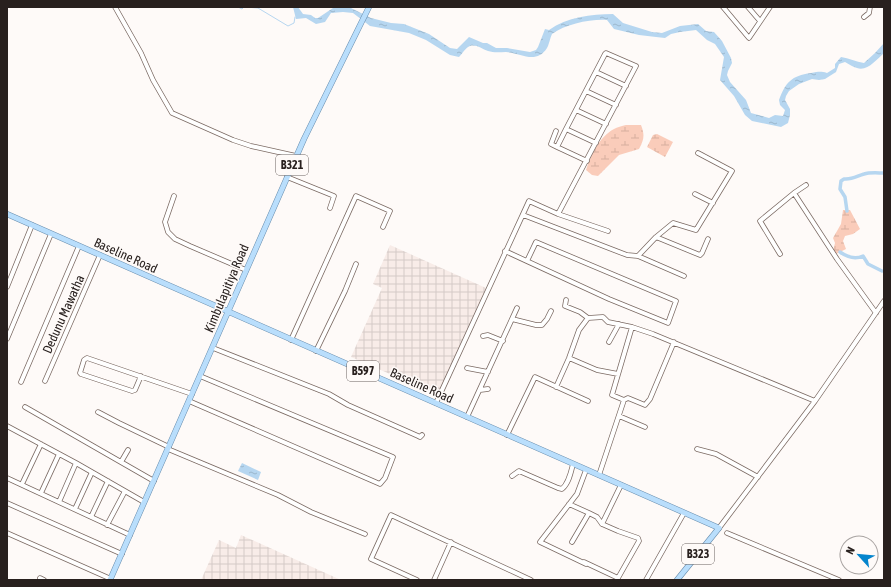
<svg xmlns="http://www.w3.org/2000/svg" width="891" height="587" viewBox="0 0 891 587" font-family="'Asap Condensed',sans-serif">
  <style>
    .industrial { fill: url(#industrial-grid) }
    .wetland { fill: url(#wetland-marsh) }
    .water { fill: url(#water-ripples) }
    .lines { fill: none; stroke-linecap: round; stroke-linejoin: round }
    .stream { stroke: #b6d6f0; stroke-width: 1 }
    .canal { stroke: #b6d6f0; stroke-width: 3.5 }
    .minor-casing { stroke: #7b6a63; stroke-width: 5.5 }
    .major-casing { stroke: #688dad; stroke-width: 6 }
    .minor { stroke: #fff; stroke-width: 4 }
    .major { stroke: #b9defc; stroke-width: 5 }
    .labels { text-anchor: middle; stroke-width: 3; stroke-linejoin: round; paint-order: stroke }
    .shield { fill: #fefaf8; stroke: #68615f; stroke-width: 1 }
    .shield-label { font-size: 12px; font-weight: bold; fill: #28201e }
    .street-label { font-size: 13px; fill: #28201e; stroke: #fefaf8 }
  </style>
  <defs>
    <pattern id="industrial-grid" width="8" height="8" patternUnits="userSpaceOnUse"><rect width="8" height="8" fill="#f8ece8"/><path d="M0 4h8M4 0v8" fill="none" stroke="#d5cac7"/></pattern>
    <pattern id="wetland-marsh" width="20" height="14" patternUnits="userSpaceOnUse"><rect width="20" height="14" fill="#faccba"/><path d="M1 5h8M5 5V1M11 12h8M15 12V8" fill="none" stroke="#d6af9f"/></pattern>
    <pattern id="water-ripples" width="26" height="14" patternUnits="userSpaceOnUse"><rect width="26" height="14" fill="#b6d6f0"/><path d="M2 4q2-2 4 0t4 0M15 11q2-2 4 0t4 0" fill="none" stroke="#9cb7cd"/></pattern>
  </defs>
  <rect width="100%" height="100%" fill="#fefaf8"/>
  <path class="industrial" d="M390,245L486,288L438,395L351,357L382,288L373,284Z
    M241,535L341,580H201L219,540L236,548Z"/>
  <path class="wetland" d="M626,125H641C645,135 644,140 639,149L619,155L598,176L592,175L586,170C591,155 599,137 614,129C617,127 622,126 626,125Z
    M657,134L673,142L665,157L647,147L653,135Z
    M843,210H850L860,229L853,234L845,236L843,241L846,249L836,254L833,251L835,243L833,238L841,224Z"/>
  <path class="water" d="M293,7H298L303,14L311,15L315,18H318L333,8H351L371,18L391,23L404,24L429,34L450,48L457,49L469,37L483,43H487L496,48H507L530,52L536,50L538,47L545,29L549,30C567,17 591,14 613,14L623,23L652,32L662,33L680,26L698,24L706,31L714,32L722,41L731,58L732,63L728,71L727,75L730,82L746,100L751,113L769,118L775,115L783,116L785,110L780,105L779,100C786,82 791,76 811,73C818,72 820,71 827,73L835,68V64L841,57C849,58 856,62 864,63L875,53L884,43V53C877,59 867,72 857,68C853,67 849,64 845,62L839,64L836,72L825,79L819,80L812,79L799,84L789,91L786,96L785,100L790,109V115L788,123L781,127L752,121L745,115L734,96L720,80L724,57L715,44L707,40L696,30L680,32L671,34L665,38L656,37L639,35L614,29L607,20C590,19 566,24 552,34C550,38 549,45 547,48C536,65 521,53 506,52C500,52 494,53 488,51C482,49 476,44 470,46C466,47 462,54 459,57L450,55L426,40L409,33L370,26L353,13L343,12L331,13L325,22L316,24L306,18L296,19Z
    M242,463L261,472L258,480L238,471Z"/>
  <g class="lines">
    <path class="stream" d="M238,7L242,9L244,7
      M245,7L258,8L288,26L294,23L295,17"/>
    <path class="canal" d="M847,211L845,197L840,189L841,181L844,179C852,180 857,176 864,174C870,172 878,173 884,173
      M840,252C847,257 854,260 863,256L868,264L882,271"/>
    <defs>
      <path id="minor" d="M115,7L141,53L153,80L172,113L233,140L251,146L296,156
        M723,7L749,38L770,7
        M748,7L760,21
        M864,17L869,13L870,7
        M596,72L626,86
        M586,91L616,105
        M576,110L606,124
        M566,129L557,147L587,161
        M556,131L551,144L557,147
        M287,177L334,196L330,208
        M794,193L837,259L876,313
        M695,194L713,203
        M174,196L165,222L168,232L175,239L190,246L246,270
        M558,214L608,231
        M523,215L627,255L638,256L656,237L673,223L696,230L732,171L698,153
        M656,237L700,255L702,253L708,239
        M505,251L609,299L668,323L676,301L536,242L527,261
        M780,254L760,221L794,193L806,185
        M638,256L684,276
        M7,287L32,225
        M588,318L603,317L608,322L632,327L653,334L815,401
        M512,319L536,325H542L547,319L551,311
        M483,336L488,335L503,341
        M7,339L51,234
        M291,340L356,196L390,211L383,227
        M609,342L619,324
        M213,348L329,394L348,405L418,436L420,437L422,435
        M316,351L345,291L356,264
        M569,358L597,370L618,374
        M467,368L488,372
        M141,376L135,390L132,391L81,374L80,373L84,360L87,358L192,394
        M45,381L100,255
        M21,382L79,246
        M556,387L569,358L579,330L588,318L580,312L565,306L566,300
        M480,390L488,389
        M624,400L612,395L632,327
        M189,401L380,484L385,478L393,457L200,376
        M436,403L529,201L558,214L636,66L606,53L605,54L566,129L596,143
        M25,407L154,481
        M98,412L119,423L169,447
        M619,416L645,427
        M467,417L517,308
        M7,426L76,463L144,502
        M507,435L535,377L588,401
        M168,449L278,495L311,512L365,534
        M697,449L716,454L758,477
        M121,462L128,450
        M599,475L624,400L628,398L645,405L650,399L674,342
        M512,476L519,471L558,488L562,489C569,483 571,472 573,464
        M7,478L130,535
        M22,484L41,444
        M41,493L59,454
        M59,502L76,463
        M7,503L122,554
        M569,504L589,513L572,542
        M75,509L92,472
        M589,513L597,517L602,524
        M91,517L108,481
        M107,525L125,491
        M719,528L815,401L884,301
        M7,533L111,579
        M727,533L839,580
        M584,562L618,578L639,541L638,538L618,531L602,524L621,485
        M586,564L540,542L577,494L586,470
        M40,578L44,580
        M417,580L371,559L391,515L531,580
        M434,580L451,542
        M646,580L684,513"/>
      <path id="major" d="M7,214L719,528L677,580
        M110,580L304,139L369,7"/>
    </defs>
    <use href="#minor" class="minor-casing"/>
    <use href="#major" class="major-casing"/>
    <use href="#minor" class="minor"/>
    <use href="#major" class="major"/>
  </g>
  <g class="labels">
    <g class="shield">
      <rect x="276" y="155" width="32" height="20" rx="3"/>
      <rect x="347" y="361" width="32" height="20" rx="3"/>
      <rect x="682" y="544" width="32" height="20" rx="3"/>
    </g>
    <g class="shield-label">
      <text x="292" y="169">B321</text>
      <text x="363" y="375">B597</text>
      <text x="698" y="558">B323</text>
    </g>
    <g class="street-label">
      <text transform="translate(126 255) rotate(24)" y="5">Baseline Road</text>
      <text transform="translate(226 288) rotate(-67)" y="5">Kimbulapitiya Road</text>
      <text transform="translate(63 314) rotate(-66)" y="5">Dedunu Mawatha</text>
      <text transform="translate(422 385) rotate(24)" y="5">Baseline Road</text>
    </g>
  </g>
  <rect width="891" height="587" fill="none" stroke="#28201e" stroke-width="16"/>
  <g transform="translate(859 555) rotate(297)"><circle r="19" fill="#fefaf8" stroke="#a8a3a1"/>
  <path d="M0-3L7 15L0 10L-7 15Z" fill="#0585cd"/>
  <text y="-6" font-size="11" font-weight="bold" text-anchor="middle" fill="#28201e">N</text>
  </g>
</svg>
